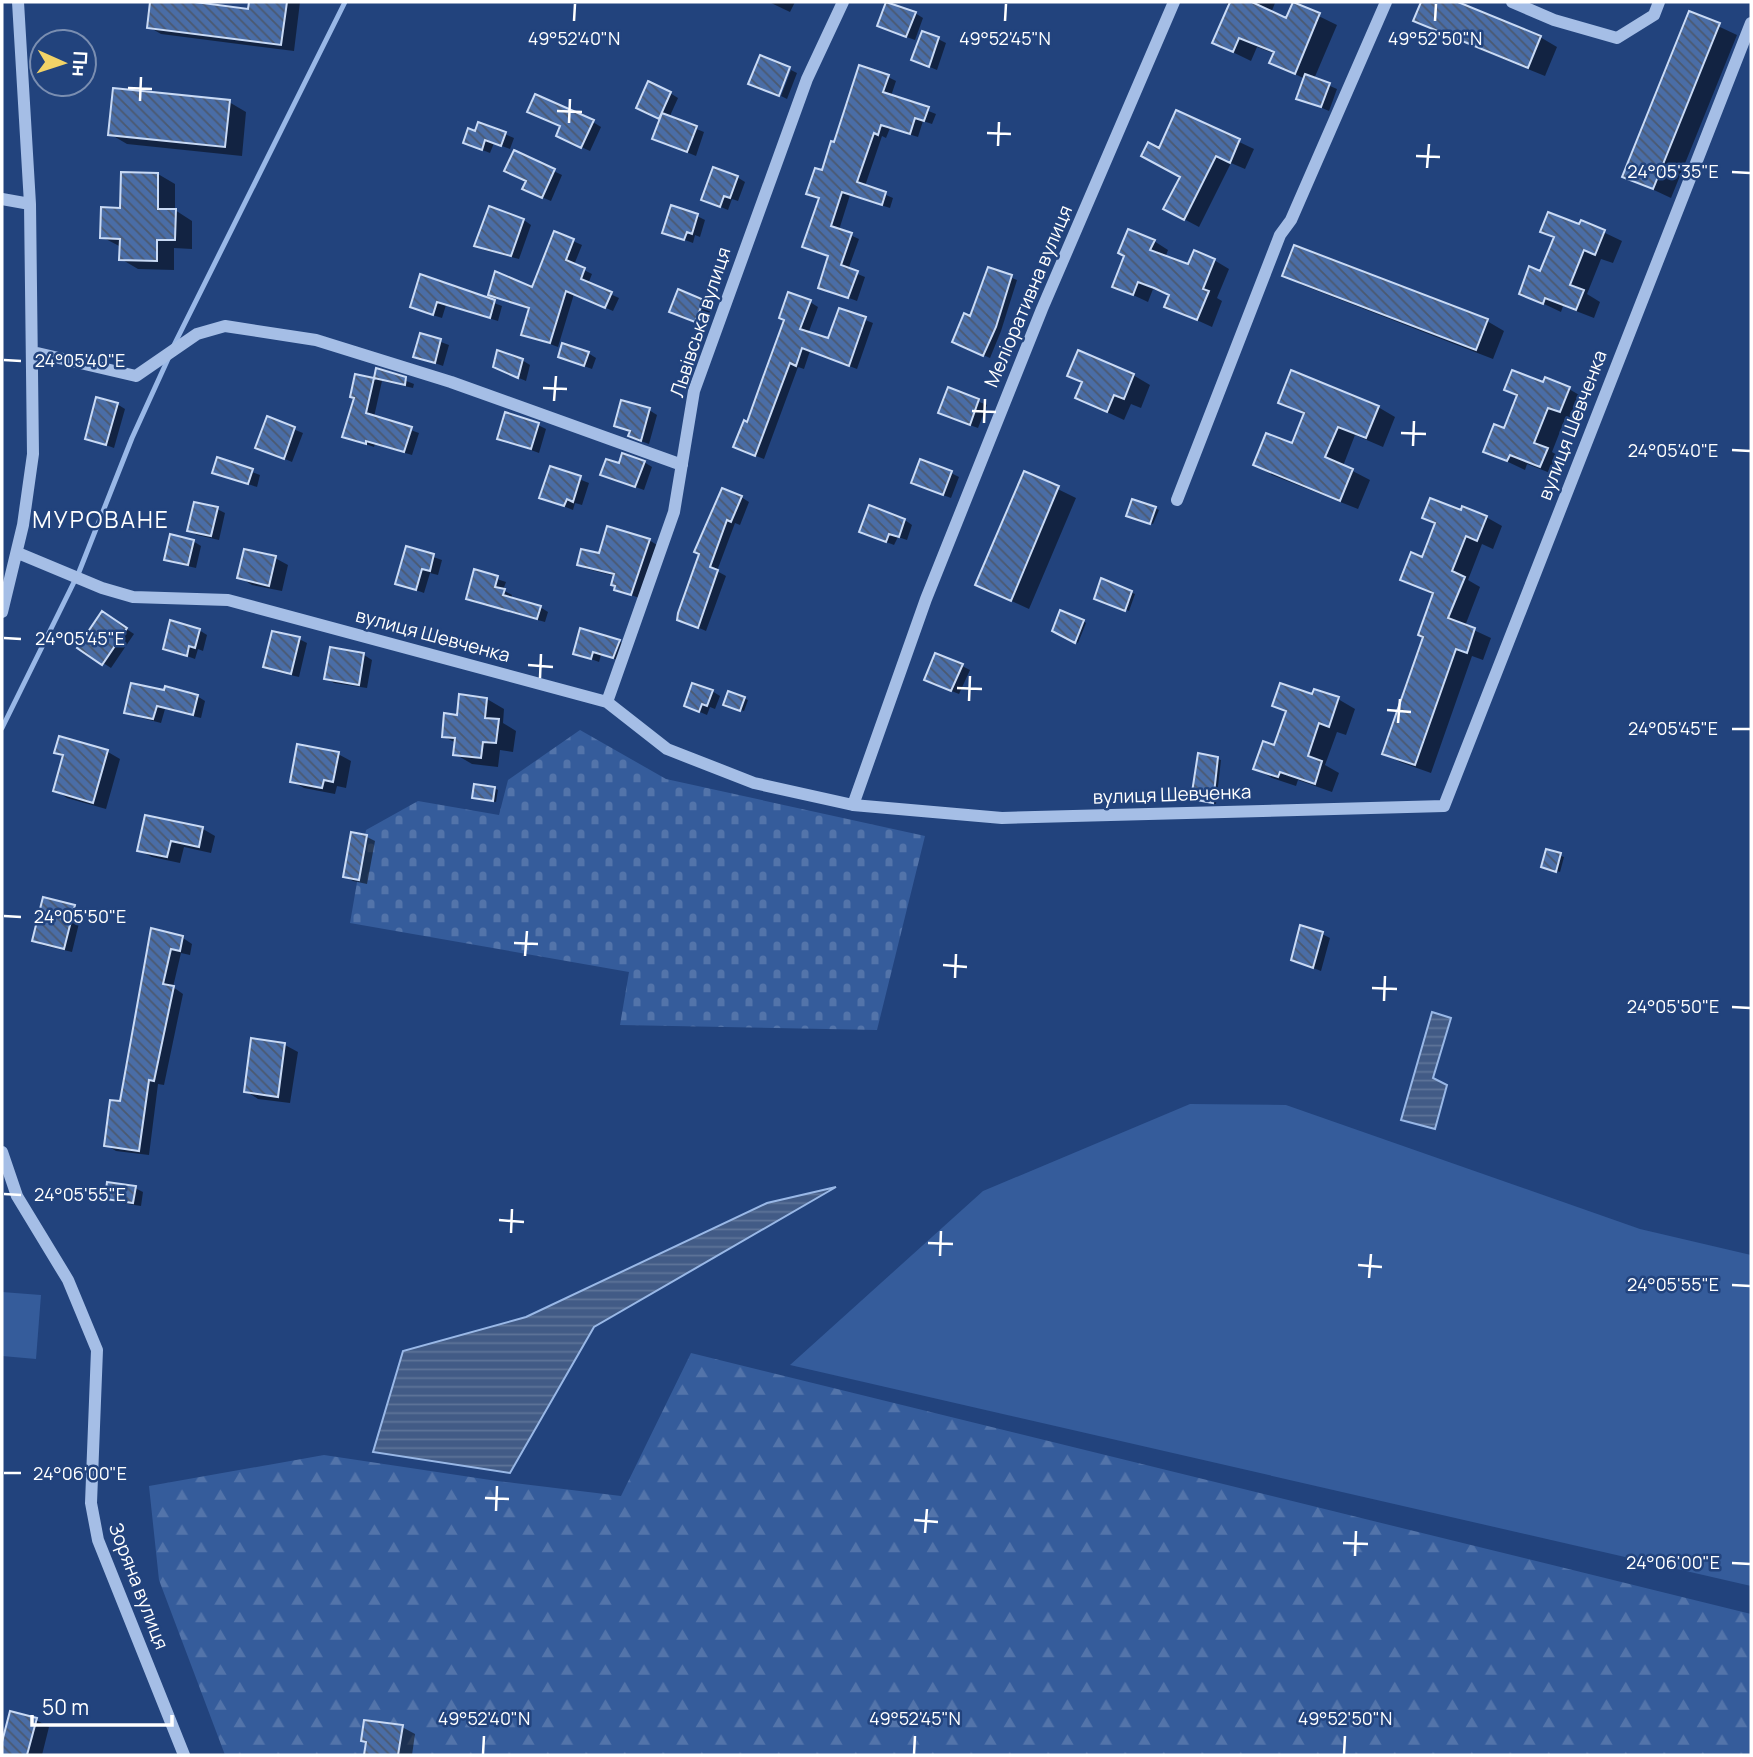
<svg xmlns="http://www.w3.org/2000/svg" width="1753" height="1757" viewBox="0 0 1753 1757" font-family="Manrope,sans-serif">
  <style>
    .forest { fill: url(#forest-firs) }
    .cemetery { fill: url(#cemetery-stones) }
    .garden { fill: #355c9b }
    .water { fill: url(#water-rules); stroke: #99b8e7; stroke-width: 2 }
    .shadow { fill: #0007 }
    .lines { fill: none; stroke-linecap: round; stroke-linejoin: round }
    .stream { stroke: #99b8e7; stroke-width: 5 }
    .building { fill: url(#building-back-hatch); stroke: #c9daf5; stroke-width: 2 }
    .minor { stroke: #a5bee6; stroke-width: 12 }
    .ticks { fill: none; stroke: #fff; stroke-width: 2.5 }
    .labels { text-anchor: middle; stroke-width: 5; stroke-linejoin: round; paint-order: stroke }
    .street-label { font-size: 19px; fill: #fff; stroke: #22437d }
    .quarter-label { font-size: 23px; letter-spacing: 2px; fill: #fff; stroke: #22437d }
    .ticks-label { font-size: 18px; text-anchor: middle; fill: #fff; stroke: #22437d; stroke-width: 5; stroke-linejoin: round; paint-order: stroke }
  </style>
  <defs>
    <pattern id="forest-firs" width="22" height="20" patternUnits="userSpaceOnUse" patternTransform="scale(1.75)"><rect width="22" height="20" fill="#355c9b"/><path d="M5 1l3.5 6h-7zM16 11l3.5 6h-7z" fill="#5374aa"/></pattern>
    <pattern id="cemetery-stones" width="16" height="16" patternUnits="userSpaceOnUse" patternTransform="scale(1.75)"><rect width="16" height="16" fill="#355c9b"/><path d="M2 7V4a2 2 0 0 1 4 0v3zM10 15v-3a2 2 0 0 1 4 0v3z" fill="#5374aa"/></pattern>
    <pattern id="water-rules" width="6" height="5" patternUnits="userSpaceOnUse" patternTransform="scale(1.75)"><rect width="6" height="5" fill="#425b86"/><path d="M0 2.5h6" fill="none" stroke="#5e7498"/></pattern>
    <pattern id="building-back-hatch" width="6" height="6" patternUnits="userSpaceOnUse" patternTransform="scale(1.75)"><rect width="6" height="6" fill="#4a6da6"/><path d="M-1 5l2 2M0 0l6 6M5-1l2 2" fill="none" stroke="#4b5970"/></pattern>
  </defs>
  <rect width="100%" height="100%" fill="#22437d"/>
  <path class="forest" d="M691,1353L1751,1614V1755H225L159,1580L149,1486L324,1455L497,1481L621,1496Z"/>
  <path class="cemetery" d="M580,730L666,779L925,836L877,1030L620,1025L629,972L350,923L366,830L418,801L499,815L508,780Z"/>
  <path class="garden" d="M1190,1104L1286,1105L1640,1229L1751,1255V1586L790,1365L983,1191Z
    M2,1292L41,1295L36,1359L2,1356Z"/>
  <path class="water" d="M1432,1012L1451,1018L1433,1078L1447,1085L1435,1129L1401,1120Z
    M836,1187L594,1327L510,1473L373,1452L403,1351L526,1317L767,1203Z"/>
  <path class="shadow" d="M152,2H201V4L249,11L250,2H300L294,51L161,34L149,27Z
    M769,2H795L790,12Z
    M1225,2H1273L1275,3L1271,13L1287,20L1294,4L1337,25L1314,79L1337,89L1329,111L1299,98L1305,79L1271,62L1275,54L1257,47L1251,61L1214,43L1230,7Z
    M1423,2H1454L1540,37L1557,47L1545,76L1433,30L1416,20Z
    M915,13L923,18L915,40L887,30Z
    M1690,13L1737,35L1671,198L1624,176Z
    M938,39L946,43L937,70L913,60Z
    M791,70L797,73L787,99L781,96Z
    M888,77L896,81L891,96L936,114L932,124L923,121L918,137L890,128L886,138L882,136L865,186L893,198L890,208L850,195L839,230L859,239L848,270L865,277L857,301L820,287L830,257L820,199L808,193L823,173L835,144Z
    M670,93L678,98L669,118L704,132L696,156L655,139L662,119L646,112Z
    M229,102L246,112L242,156L127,144L110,134Z
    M1176,112L1254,149L1245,169L1231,163L1199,227L1165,209L1182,177L1160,151Z
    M593,122L601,127L590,151L566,140Z
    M480,124L514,138L510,149L494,143L490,153L465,143L476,133Z
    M514,152L562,175L551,201L532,193Z
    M158,174L175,184V210L192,221V249L174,248V270L138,269L121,259V247L102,237L122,209Z
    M737,177L745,182L738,201L732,199L728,210L711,203Z
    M697,216L705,220L700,237L695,235L693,243L664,232Z
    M524,220L531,225L519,259L484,250L476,245Z
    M1582,222L1622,241L1613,263L1601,259L1587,294L1600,302L1594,318L1563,306L1561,312L1521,293L1541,273L1555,239L1542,231L1580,227Z
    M555,233L582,245L574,265L592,274L588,284L619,298L613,311L574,294L558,347L523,334L530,309L490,294L533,289Z
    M1154,241L1168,250L1165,258L1189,267L1214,260L1229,269L1217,298L1222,301L1212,327L1166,306L1170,296L1153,289L1148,302L1114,286Z
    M989,269L1017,280L1001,331L990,358L960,345Z
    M1285,275L1487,321L1504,331L1493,359L1302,285Z
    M421,276L502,306L498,321L446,305L442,318L420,311L412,306Z
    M679,291L712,306L704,326L679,315Z
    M810,302L818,307L808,334L829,340L840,310L873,323L857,369L810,351L804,369L798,367L764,459L743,451L748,424L786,320Z
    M422,335L449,345L443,366L416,356Z
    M588,353L596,358L592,369L560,357Z
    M522,360L530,365L526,381L503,371Z
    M378,370L414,384L413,388L382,381L374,417L419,433L412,455L375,444L374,447L344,436L355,398L357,376L376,380Z
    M1069,375H1133L1150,385L1141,408L1131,404L1124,420L1077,398L1083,384Z
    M1544,384L1569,389L1586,399L1577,421L1566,416L1552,452L1564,459L1558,476L1527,464L1525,470L1485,451L1505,431L1519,396L1506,389Z
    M949,390L987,405L978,428L948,417Z
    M1280,402L1378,407L1395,417L1383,447L1355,435L1343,466L1370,480L1358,509L1272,475L1255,465L1293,446L1306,415Z
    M117,404L125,409L114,448L87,438Z
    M649,410L657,415L649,444L638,440L630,436L632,432L616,425Z
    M268,419L303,433L292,462L257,447Z
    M538,425L546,429L539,453L499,438Z
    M218,460L260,475L257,487L214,472Z
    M644,462L652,467L644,490L610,478Z
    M551,468L589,483L582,505L575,503L573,510L541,497Z
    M951,473L959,477L951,498L922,487Z
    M1025,473L1076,498L1029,609L977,585Z
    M741,497L749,502L740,525L735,523L717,571L726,576L706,631L679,619L701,554Z
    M1155,508L1159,510L1153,524L1131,517Z
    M217,509L225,513L219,540L197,535L189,530Z
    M1462,513L1486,517L1502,526L1493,549L1482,544L1468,580L1480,587L1465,626L1491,638L1483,660L1472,656L1431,773L1400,762L1384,753L1424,637L1434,595L1403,579L1423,559L1436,525L1424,517Z
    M905,520L912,525L907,540L898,537L894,545L861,532Z
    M649,540L657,545L639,598L616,589L615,576L587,569L579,564Z
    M193,541L201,546L196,568L174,563L166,559Z
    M407,548L442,560L438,575L430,573L424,593L397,583Z
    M275,558L288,565L282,591L252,585L239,577Z
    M475,572L506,582L503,590L512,595L511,599L540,607L548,612L545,622L476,603L468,599Z
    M1102,581L1135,594L1129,611L1100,600Z
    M110,618L134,634L111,668L80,648Z
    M1083,621L1086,623L1078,643L1054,630Z
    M199,630L207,635L203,651L198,649L195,659L165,648Z
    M299,639L307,643L299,677L273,671L265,666Z
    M619,641L627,646L622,661L601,655L599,662L575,653Z
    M364,655L372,660L367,688L334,683L326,678Z
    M962,666L970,670L959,694L934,684Z
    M712,691L720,696L715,709L710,707L707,715L686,706Z
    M729,693L748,700L744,711L729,706Z
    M197,696L205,701L201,718L165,709L161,723L134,716L126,712Z
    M487,699L504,709L503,723L516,731L513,752L500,750L498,767L472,764L455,754L456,743L443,736L459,717Z
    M1338,699L1355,709L1346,735L1337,732L1325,765L1339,773L1332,792L1298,780L1296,786L1272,778L1255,768L1275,747L1287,713L1274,705Z
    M60,739L108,752L120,759L106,809L67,798L55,790L64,757L56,752Z
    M338,754L351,761L346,788L337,786L335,794L304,788L292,781Z
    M1217,759L1221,760L1216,804L1196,800L1193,798Z
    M494,788L498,790L496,802L474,798Z
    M203,829L215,836L211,853L184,847L180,863L152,857L139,850Z
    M352,834L367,837L375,841L367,884L353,881L345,877Z
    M1547,851L1564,857L1560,872L1546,868Z
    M74,906L82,911L72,952L42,945L34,941Z
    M152,931L183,938L192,944L190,955L181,953L173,987L183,994L164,1085L158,1084L149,1155L116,1151L106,1145L121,1103Z
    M1322,934L1330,938L1321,971L1293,960Z
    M253,1040L285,1045L298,1052L290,1103L258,1099L246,1091Z
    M135,1188L143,1192L141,1206L115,1202L107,1198Z
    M11,1713L36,1720L49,1727L42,1755H2Z
    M402,1727L415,1734L412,1755H366L367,1743Z"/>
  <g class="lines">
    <path class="stream" d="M173,347L345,2
      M2,728L79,572L132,438L168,359"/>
  </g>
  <path class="building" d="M150,2H195L248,9L249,2H287L281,45L147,28Z
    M886,2L916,12L906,37L877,26Z
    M1230,2H1252L1286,18L1293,2L1320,13L1295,74L1269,63L1274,52L1239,38L1233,52L1212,43Z
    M1421,2H1458L1541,36L1528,68L1413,21Z
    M1689,11L1720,23L1653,189L1622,177Z
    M922,31L939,37L929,67L911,60Z
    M760,55L790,67L779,96L748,84Z
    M859,65L889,75L883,92L929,107L924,121L915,118L910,134L881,125L878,135L874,133L857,182L886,192L882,205L842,192L831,226L852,233L841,265L858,271L848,298L818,288L828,256L802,247L819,198L806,194L815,168L822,170L831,141L834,142Z
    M1305,74L1330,83L1321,107L1296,99Z
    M648,81L671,92L659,119L636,108Z
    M113,88L230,100L225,147L108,135Z
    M535,94L594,120L581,148L556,136L560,126L527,112Z
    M1176,110L1240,139L1230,163L1216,156L1184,220L1163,209L1180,177L1141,156L1148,142L1159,148Z
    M662,113L697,126L687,152L652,139Z
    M478,122L506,132L501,146L485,140L482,150L463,143L468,128L475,131Z
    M514,150L555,169L542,198L522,189L526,181L504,171Z
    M713,167L738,176L730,198L724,196L720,207L701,200Z
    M121,172L158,173V209H176L175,240H157V261L119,260L120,239L100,238L101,207L120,208Z
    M671,205L698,214L692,234L687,232L684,240L662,233Z
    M489,206L524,219L511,256L474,246Z
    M1548,212L1579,224L1581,220L1605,230L1595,255L1584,250L1570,285L1584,290L1576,310L1545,298L1543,304L1519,294L1529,266L1540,271L1554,237L1540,232Z
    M1128,229L1155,240L1150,250L1188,264L1194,250L1215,259L1203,289L1209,291L1197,320L1164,307L1169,295L1154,288L1138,282L1133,295L1112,287L1124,256L1118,253Z
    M554,231L574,239L566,260L585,268L581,279L612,292L605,308L566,291L550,343L521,335L529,308L488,295L495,271L532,287Z
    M1294,245L1488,319L1476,350L1282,276Z
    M988,267L1012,275L996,327L983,356L952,342L964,313L970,316Z
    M420,274L495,300L490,318L437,302L433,315L410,307Z
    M678,289L704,300L695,322L669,312Z
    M788,292L811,300L800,329L828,338L839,308L866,317L849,366L802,348L796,366L790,363L755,456L733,447L744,420L747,422L766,369L784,320L779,318Z
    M420,333L441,339L435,363L413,357Z
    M562,343L589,352L584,366L558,357Z
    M497,350L523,359L518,378L493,367Z
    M1078,350L1134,374L1124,399L1114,395L1107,412L1075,398L1082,382L1067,376Z
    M376,368L406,377L405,385L374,378Z
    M1291,370L1379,406L1366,438L1338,427L1325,457L1353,469L1340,501L1253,465L1266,433L1292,443L1304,413L1278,403Z
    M1512,370L1543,382L1545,377L1570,387L1560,412L1548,408L1534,443L1548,448L1540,467L1510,455L1507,461L1483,452L1494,424L1504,428L1517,395L1504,390Z
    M355,374L374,378L366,413L412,427L404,452L366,441V444L342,437L354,398L350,397Z
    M948,387L979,399L970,425L938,413Z
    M96,397L118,403L106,445L85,439Z
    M621,400L650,408L641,441L628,436L630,431L614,426Z
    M505,412L539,423L531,449L497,439Z
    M267,416L295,427L284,459L255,448Z
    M622,453L645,461L635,487L600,475L606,459L619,463Z
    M217,457L253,469L248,484L212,473Z
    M920,459L952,471L943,495L911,483Z
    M550,466L581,476L573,502L567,499L564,506L539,498Z
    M1024,471L1059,486L1011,601L975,585Z
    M722,488L742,496L731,522L727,520L710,567L718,570L698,628L677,620L678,613L699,554L694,552Z
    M1430,498L1461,510L1462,506L1487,516L1477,541L1466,536L1452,571L1465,577L1448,618L1475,628L1467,653L1456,649L1415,765L1382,754L1423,637L1418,635L1433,593L1400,580L1411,552L1422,557L1435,523L1422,518Z
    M1132,499L1156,507L1150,524L1126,516Z
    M194,502L218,507L211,536L187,531Z
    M869,505L905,519L899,537L889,534L886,542L859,532Z
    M607,526L650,539L631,595L614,590L615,586L611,585L614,574L577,565L581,549L599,553Z
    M170,534L194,540L188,565L164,560Z
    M406,546L434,554L430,571L422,569L416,590L395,584Z
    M244,549L276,556L269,586L237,578Z
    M474,569L498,576L495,587L505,589L503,595L541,606L537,619L466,599Z
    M1101,578L1132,591L1125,611L1094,599Z
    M1060,610L1084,620L1075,643L1052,631Z
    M102,611L127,628L102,665L77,648Z
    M170,620L200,629L195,648L189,646L187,656L163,649Z
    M580,628L620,640L613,658L593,652L591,659L573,654Z
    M272,631L300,637L291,674L263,667Z
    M330,647L364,653L359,685L324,679Z
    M935,653L963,664L951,691L924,680Z
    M131,683L164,690L165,686L198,695L193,715L157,706L153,719L124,713Z
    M692,683L713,690L707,706L702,704L699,712L684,706Z
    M1280,683L1312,694L1314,689L1339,697L1329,727L1319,723L1308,756L1322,761L1315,784L1280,772L1278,777L1253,769L1263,741L1274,745L1286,711L1272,706Z
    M728,691L745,697L740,711L723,705Z
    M459,694L487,698L485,718L499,719L496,743L483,742L481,758L453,755L455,738L442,737L444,713L457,715Z
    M59,736L108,750L93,803L53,791L63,755L54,753Z
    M297,744L339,752L333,782L324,780L322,788L290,782Z
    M1198,753L1218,757L1213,803L1191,799Z
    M474,784L495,787L493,801L472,798Z
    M145,815L203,827L199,847L171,841L167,857L137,851Z
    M351,832L367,835L359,880L343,877Z
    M1546,849L1561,853L1556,872L1541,867Z
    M43,897L75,905L64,949L32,941Z
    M1300,925L1323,932L1313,968L1291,960Z
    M151,928L183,936L180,951L171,949L163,984L174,986L154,1081L149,1080L139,1151L104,1146L110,1100L120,1101Z
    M251,1038L285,1043L278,1097L244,1092Z
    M107,1182L136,1186L133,1203L105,1199Z
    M10,1711L37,1718L27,1755H2V1742Z
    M364,1720L403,1725L398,1755H364L366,1742L361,1741Z"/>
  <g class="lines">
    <path class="minor" d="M1512,2L1554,20L1617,38L1654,15L1659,2
      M2,199L30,204
      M33,352L136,376L197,334L225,326L316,340L451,382L682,465
      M1177,500L1280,235L1291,220L1386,2
      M18,553L102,588L133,597L228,600L607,702L667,749L754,783L853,805L1002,818L1444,806L1751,23
      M2,612L23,525L33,454L30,204L18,2
      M607,702L674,512L694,391L807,79L843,2
      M853,805L926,599L1042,309L1174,2
      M2,1152L17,1196L68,1280L97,1350L91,1503L98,1540L184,1755"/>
  </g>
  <path class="ticks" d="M574,21L575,4M1005,21L1006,4M1435,21L1436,4M128,88L152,89M140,101L141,77M557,111L582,112M569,123L570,99M987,133L1011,134M998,146L999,122M1416,156L1440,157M1427,168L1429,144M1732,172L1750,173M4,360L21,361M543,388L567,389M554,401L556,376M972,411L996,412M984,423L985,399M1401,433L1426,434M1413,446L1414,421M1732,450L1750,451M4,638L21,639M528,665L553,667M540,678L541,654M957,688L982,689M969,701L970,676M1387,710L1411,712M1398,723L1400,699M1732,729H1750M4,916L21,917M514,943L538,944M525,956L527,931M943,965L967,967M955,978L956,954M1372,988L1397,989M1384,1001L1385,976M1732,1007L1750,1008M4,1194L21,1195M499,1220L524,1222M511,1233L512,1209M928,1243L953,1244M940,1256L941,1231M1358,1265L1382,1267M1369,1278L1371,1254M1732,1285L1750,1286M4,1473H21M485,1498L509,1499M496,1511L497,1486M914,1520L938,1522M925,1533L927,1509M1343,1543L1368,1544M1355,1556L1356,1531M1732,1563L1750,1564M483,1754L484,1736M914,1754L915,1736M1344,1754L1345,1736"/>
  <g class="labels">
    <g class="street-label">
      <text transform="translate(1028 296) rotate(-67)" y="7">Меліоративна вулиця</text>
      <text transform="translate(700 322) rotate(-72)" y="7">Львівська вулиця</text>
      <text transform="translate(1572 425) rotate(-69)" y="7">вулиця Шевченка</text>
      <text transform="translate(433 635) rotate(15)" y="7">вулиця Шевченка</text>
      <text transform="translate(1172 794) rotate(-2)" y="7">вулиця Шевченка</text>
      <text transform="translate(139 1586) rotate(69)" y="7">Зоряна вулиця</text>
    </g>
    <g class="quarter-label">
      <text x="101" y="528">МУРОВАНЕ</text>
    </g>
  </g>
  <g class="ticks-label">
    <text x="574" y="45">49°52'40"N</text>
    <text x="1005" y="45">49°52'45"N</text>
    <text x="1435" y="45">49°52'50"N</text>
    <text x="1673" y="178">24°05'35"E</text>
    <text x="80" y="367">24°05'40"E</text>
    <text x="1673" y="457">24°05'40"E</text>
    <text x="80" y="645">24°05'45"E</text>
    <text x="1673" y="735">24°05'45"E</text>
    <text x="80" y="923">24°05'50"E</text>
    <text x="1673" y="1013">24°05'50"E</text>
    <text x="80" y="1201">24°05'55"E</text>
    <text x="1673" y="1291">24°05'55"E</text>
    <text x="80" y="1480">24°06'00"E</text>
    <text x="1673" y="1569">24°06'00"E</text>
    <text x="484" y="1725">49°52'40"N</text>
    <text x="915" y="1725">49°52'45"N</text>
    <text x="1345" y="1725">49°52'50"N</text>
  </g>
  <rect width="1753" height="1757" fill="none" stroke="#ffffff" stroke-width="7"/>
  <g transform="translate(63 63) rotate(93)"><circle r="33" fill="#22437d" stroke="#7a8eb1" stroke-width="2"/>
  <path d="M0-5L12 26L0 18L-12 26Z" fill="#f2d367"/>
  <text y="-10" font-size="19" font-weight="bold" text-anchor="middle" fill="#ffffff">Пн</text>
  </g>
  <path d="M32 1715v10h140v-10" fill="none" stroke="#ffffff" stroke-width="3.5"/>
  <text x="42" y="1715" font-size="21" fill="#ffffff" stroke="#22437d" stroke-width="5" paint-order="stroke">50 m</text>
</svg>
